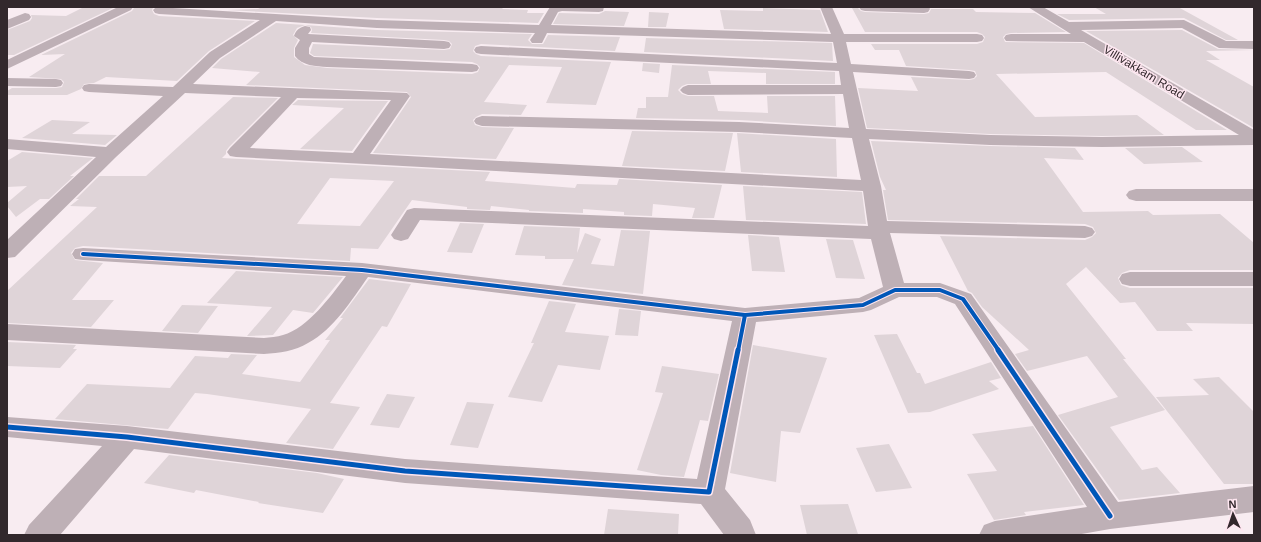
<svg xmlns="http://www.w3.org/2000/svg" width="1261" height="542" viewBox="0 0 1261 542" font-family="Arial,sans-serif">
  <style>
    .building { fill: #dfd4d8; fill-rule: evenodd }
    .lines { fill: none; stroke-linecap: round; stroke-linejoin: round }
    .minor { fill: #beb0b6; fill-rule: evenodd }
    .cycleway-far1-casing { stroke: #fee6f0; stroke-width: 6 }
    .cycleway-casing { stroke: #fee6f0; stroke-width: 8 }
    .cycleway-far1 { stroke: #0057b8; stroke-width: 4 }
    .cycleway { stroke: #0057b8; stroke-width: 5 }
    .labels { text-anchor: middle; stroke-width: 3; stroke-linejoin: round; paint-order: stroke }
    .far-street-label { font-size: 12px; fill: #32282c; stroke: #fee6f0 }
  </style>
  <rect width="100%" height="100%" fill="#f8ecf1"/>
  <path class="building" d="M84,7H115L14,55H7V30L30,21L32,18L31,15L66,16Z
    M262,7L471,8L504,7L502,9L528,10L527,13H544L538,23L377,18L227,10L258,9Z
    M1094,7H1178L1238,40H1226L1184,18L1069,20L1057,14H1106Z
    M134,8H153L152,10L154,14L159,16L255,21L209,51L177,81L106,77L94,83L84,84L81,89L67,95H7V91L12,88H56L62,87L64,82L61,79L29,77L65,54L41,55L132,11Z
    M763,8L820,10L828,32L724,29L720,10L763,11Z
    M852,8H858L861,11L865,12L924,14L929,13L931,9H973L976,12L1035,13L1066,32L1011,33L1006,34L1003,37L1005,42L1084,43L1227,130H1196L1106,72L996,74L1035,117L1137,115L1164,135L1102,136L990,134L867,128L858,88L918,91L911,77L969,80L974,79L977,76L975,71L969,70L906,66L899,50H875L871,44H977L983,42L985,37L982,34L977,32H865Z
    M605,11L629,12L624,26L553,24L559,13L599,14Z
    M649,12L669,13L666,27H648Z
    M276,23L305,25L297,28L293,35L298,40L294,48V57L305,65L327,68L472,74L478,72L480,67L477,64L472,62L314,56L310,53L313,44L444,50L450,49L452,44L449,41L444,40L311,33L312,30L311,27L305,25L377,30L532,34L528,40L532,44H543L548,35L620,37L615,51L481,44L475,46L473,51L476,54L481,56L611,62L596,105L546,103L562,67L509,65L484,102L527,105L521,115L482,114L476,117L473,120L475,125L482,127L514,128L496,159L373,153L411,97L407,92L246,85L260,72L212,68L221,59Z
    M1182,30L1218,49L1254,50L1206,51L1220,60H1206L1254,87V128L1086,31Z
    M646,38L832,43L833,61L644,52Z
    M643,63L660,64L659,73L642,71Z
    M672,65L835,72V84H766V73L708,71L711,84H687L682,86L678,90L682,94L688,96H714L718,111L768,113L767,96H835L836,126L739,120L636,118L638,108H646V97H668Z
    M233,97L278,98L229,147L226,151V154L222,158L490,172L485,181L575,188L577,184L617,185L619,179L722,185L714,218H692L695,208L653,204L652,216L624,215V212L583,209V213L529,211V210L491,206L490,210L467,209V207L412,200L378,249L351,248L350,261L83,246L75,248L71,253L75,260L103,263L72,300H114L91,327L7,323V291L97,207L70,206L79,199H76L99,176H146ZM330,178L394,181L360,226L297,224Z
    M298,100L388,101L352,151L300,149L344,108L292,105Z
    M52,120L90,122L72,134L117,135L105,145L22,138Z
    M632,131L733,133L725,171L622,166Z
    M737,133L836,139L837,177L741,172Z
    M871,141L990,146L1075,148L1084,160L1044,158L1083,212L1148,211L1153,215L1220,214L1254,243V270H1130L1122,273L1118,278L1121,285L1130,288H1254V324L1186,323L1193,331H1157L1135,302L1120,303L1086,267L1066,284L1126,359H1123L1165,410L1110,427L1142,470L1157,467L1180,493L1119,500L1058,415L1118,397L1087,356L1027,371L1015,354L1029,350L982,307L972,293L968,291L940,236L1085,240L1092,237L1096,233L1093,227L1085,224L888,220L883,190H886L880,177Z
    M1182,147L1203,162L1144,164L1125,148Z
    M22,152L93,158L70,176H74L49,199H40L16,217L7,206V203L27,186L7,187V161Z
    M743,186L862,192L866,224L746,220Z
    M460,223L484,224L472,253L447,252Z
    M524,226L580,228L577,253L585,233L601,239L591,264L614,266L621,230L650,231L643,294L562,285L574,259H545V256L515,255Z
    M748,235L779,237L785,272L752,271Z
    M826,239L853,240L865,279L836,278Z
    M236,271L343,277L313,313L293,310L273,335L247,336L272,307L207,303Z
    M369,279L411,284L387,327L382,326L330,403L360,407L333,449L286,443L311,409L207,394L195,393L168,429L55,419L87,384L170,388L195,356L228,358L231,354L257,355L242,374L300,382L330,340H325L343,318H340Z
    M549,301L576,304L565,332L609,336L600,370L558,365L542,402L508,397L534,343H531Z
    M182,305L218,306L198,333L162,331Z
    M619,309L641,311L638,336L615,335Z
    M897,334L917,373H920L925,384L991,362L1001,378L989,381L999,389L930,412L908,413L874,335Z
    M7,342L76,345L73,349H77L60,368L7,366Z
    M753,345L827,358L800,433L781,431L776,482L730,473Z
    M662,366L719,374L708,421L700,420L684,477L661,475L637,470L663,393L655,392Z
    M1219,377L1254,412V484H1224L1156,397L1209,395L1193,379Z
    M387,394L415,397L399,428L370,425Z
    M467,402L494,404L478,448L450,445Z
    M1033,426L1084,505L1024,512L1026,515L994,520L967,474L997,471L972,434Z
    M889,444L912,488L876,492L856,448Z
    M169,455L317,473L344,479L323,513L258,503L259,502L196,490L194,493L144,483Z
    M848,504L858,534L807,535L800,505Z
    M608,509L679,514L678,535H604Z"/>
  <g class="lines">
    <path class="minor" d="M118,7H133L131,10L7,69V60Z
      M156,7L377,20L539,25L550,7H604L603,11L599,12L562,11L558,12L551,25L831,34L820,7H832L844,34H977L982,35L984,38L982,41L977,42H846L851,64L969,71L974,72L976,75L974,78L969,79L853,72L866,129L990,135L1102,137L1239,135L1084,42L1006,41L1004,38L1006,35L1011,34H1071L1028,7H1043L1069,22L1184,20L1226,41H1254V49L1219,48L1182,28L1081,30L1254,130V145L1102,147L990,145L869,139L881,186L887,221L1085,226L1092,228L1095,232L1092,236L1085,238L890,233L904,283H940L971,294L1118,502L1254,486V512L1110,529L1076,535H979L984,525L995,521L1087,507L955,304L937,297H899L871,310L863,312L756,322L725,489L750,520L756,535H724L701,504L405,483L134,449L60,535H24L29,525L102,446L7,437V417L127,426L405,459L697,479L732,321L368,277C351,301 334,329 308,343C295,351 279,353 264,354L7,340V324L264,338C270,337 277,337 283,335C308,328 331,296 346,276L83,260L75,259L72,254L75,249L83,248L362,263L745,308L859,298L883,287L871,239L420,220L408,239L401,241L394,239L391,235L407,210L414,208L868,226L863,191L236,157L230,156L227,152L230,148L281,97L185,93L116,157L15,257L7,258V240L96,157L7,149V139L106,147L163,96L89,92L84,91L82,88L84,85L89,84L173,87L210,52L260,20L159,14L155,13L153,10ZM276,21L377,28L535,33L530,40L532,43H542L547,33L833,42L837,63L481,46L476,47L474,50L476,53L481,54L839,71L841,85H688L683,87L680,90L683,93L688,95L843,94L849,128L739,122L482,116L476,118L474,121L476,124L482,126L739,132L852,138L861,180L370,154L410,96L407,93L193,84L220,58ZM297,98L391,100L353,153L250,148Z
      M859,7H929L930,9L928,12L924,13L865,11L861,10Z
      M25,13L29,14L31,17L29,20L7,29V20Z
      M305,26L310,27L311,30L308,34L444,41L449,42L451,45L449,48L444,49L312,42L309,48V54L314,57L472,64L477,65L479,68L477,71L472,72L327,67C316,66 302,66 295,56V48L300,40L294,36C296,30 299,28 305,26Z
      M7,78L56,79L61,80L63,83L61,86L56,87L7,86Z
      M1136,189H1254V201H1136L1129,199L1126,195L1129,191Z
      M1130,272H1254V286H1130L1122,284L1119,279L1122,274Z"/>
    <defs>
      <path id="cycleway-far1" d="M83,254L362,270L745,315L863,305L895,290H940L963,299L999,351
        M738,351L745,315"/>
      <path id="cycleway" d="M998,350L1110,516
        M7,427L127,437L405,471L709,492L738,350"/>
    </defs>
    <use href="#cycleway-far1" class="cycleway-far1-casing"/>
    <use href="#cycleway" class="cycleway-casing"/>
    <use href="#cycleway-far1" class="cycleway-far1"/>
    <use href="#cycleway" class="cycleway"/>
  </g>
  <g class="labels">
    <g class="far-street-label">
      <text transform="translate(1144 72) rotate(31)" y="4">Villivakkam Road</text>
    </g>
  </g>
  <rect width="1261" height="542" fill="none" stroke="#32282c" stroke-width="16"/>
  <g transform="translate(1233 514) rotate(357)" stroke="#fee6f0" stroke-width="3" paint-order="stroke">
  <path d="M0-3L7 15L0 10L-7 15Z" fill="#32282c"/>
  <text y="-6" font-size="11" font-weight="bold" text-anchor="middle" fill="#32282c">N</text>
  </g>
</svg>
